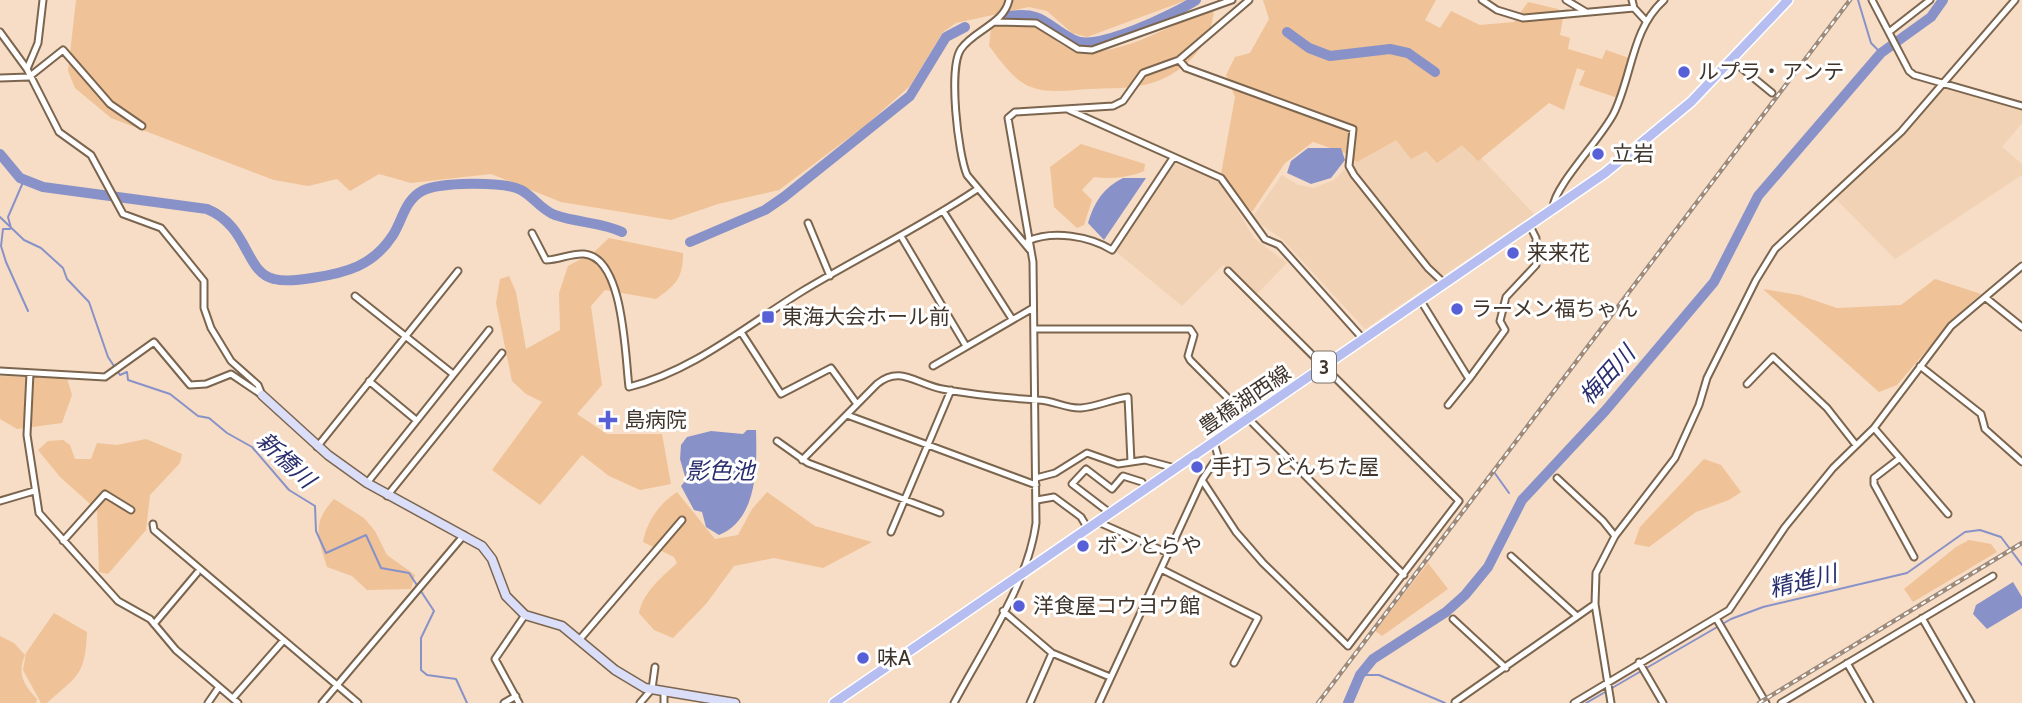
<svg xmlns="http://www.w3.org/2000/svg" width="2022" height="703" viewBox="0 0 2022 703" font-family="Cabin,'Noto Sans JP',sans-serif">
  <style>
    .built { fill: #f1d2b4 }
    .green { fill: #efc297 }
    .water { fill: #8892c8 }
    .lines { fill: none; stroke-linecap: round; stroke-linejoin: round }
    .stream { stroke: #8892c8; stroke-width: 2 }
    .river { stroke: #8892c8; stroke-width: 10 }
    .street-casing { stroke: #7b654f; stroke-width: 9 }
    .secondary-casing { stroke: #7b654f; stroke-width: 11 }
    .primary-casing { stroke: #fff; stroke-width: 12 }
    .street { stroke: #fff; stroke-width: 5 }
    .secondary { stroke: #dadef8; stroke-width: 8 }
    .primary { stroke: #b6bef1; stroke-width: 9 }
    .rail-casing { stroke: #9d8a7a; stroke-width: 4.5 }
    .rail { stroke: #fff; stroke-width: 2; stroke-dasharray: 5; stroke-linecap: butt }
    .poi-dot { fill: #5860d7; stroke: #fff; stroke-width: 2.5 }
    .labels { text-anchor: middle; stroke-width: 6; stroke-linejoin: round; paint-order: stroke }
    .shield { fill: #fff; stroke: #79726b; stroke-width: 2 }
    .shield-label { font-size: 19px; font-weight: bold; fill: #40352c }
    .poi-label { font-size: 21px; fill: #40352c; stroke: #fff; text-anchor: start }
    .street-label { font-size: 21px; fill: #40352c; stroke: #fff }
    .water-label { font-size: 23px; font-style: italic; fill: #292d6e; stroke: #fff }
  </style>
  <rect width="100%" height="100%" fill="#f7ddc5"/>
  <path class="built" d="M1943,88L2022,110V123L2002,147L2022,164V175L1895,259L1834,197L1907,130Z
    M1400,137L1463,139L1534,214L1365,329L1282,239L1252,218L1282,175L1298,185L1314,188L1334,180L1347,167L1351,147Z
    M1173,163L1219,180L1254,238L1287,263L1254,297L1223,265L1182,306L1114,250Z"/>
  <path class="green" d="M76,0H1187L1087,37L1072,33L1047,11L1029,7L956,23L943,32L910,86L866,125L779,190L718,204L671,220L561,202L491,174L411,183L379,174L350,191L337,179L308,186L274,180L111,118L75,88L68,71Z
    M1263,0H1436L1425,20L1440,28L1451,11L1480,25L1514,22L1528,2L1558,9L1563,18L1560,35L1570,38L1568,49L1602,59L1606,50L1632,59L1618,98L1579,85L1585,71L1577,68L1564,110L1549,103L1478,161L1462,145L1437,163L1426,151L1411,159L1396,140L1357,162L1345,153L1313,142L1285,163L1252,212L1221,174L1235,97L1226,75L1235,57L1250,53L1269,19Z
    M1214,7C1213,46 1181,77 1144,85C1127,89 1107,88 1090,89C1071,90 1049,94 1031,87C1014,81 1000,60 989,46L991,29L1003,21H1041C1046,28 1052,38 1059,43C1096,69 1158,31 1195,16L1201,9Z
    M1081,144L1145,164L1144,171C1128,178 1111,179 1094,177L1082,190L1092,200L1084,225L1077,228L1054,207L1050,167Z
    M609,238L683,253C683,278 676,285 656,299L605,290L591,306L602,385L577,414L607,434H662L671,484L640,490L609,476L582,455L540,505L492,470L542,402L526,394L512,381L496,303L500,279L509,276L516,292L526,349L560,330L559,293L568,266L594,252Z
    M1935,279L1981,294L1955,317L1897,385L1879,392L1763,289L1799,295L1837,308L1901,305Z
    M0,376L67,378L72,395L62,423L17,429L0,419Z
    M146,439L182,454L180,463L150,495L146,530L108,574L99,572L97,510L60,477L38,450L48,441L63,440L70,445L75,459H91L97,443L117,445Z
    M1704,459L1721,465L1741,492L1729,500L1696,512L1649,547L1634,544L1640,527Z
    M677,492L715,539L738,535L752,509L767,492L815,526L872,542L823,568L774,558L734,566L706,604L673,638L654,630L639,613C643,592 662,577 677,563L674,557L643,542C647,521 659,504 677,492Z
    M334,499L364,518L375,531L387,555L415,575L411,589L367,590L352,576L327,567C318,537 311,524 334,499Z
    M1969,540L1991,544L1997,552L1913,602L1904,589L1956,547Z
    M1428,563L1448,589L1382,636L1375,631Z
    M54,613L87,632C85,676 78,675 47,703H41L23,670L26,653Z
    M0,636L14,643L25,655C17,674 23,684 37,699L36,703H0Z"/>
  <path class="water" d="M1308,148H1341L1345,160L1331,178L1311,184L1287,173L1291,161Z
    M1123,178H1146L1104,240L1088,223C1094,202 1104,187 1123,178Z
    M747,430H756C757,466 758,519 719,535L706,527L702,512L694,510L681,486L686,480L680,459L681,445L687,437L711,431L743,434Z
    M2013,582L2022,597V608L1987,629L1973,614L1976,605Z"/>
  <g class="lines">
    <path class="stream" d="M1858,0L1871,43L1881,53
      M0,217L24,240L41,248L63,268L67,279L89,302L108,357L120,375L127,372L128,380L170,394L198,416L209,418L227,433L252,447L289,490L315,506L316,531L326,553L366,535L381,568L409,573L434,611L421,638V670L427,675L456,679L467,703
      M11,228L8,217L24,180
      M10,229H3L1,246L6,262L28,311
      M1494,472L1509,493
      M1360,675H1379L1445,703
      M1612,688L1731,619L1763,607L1907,573L1965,532L1980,530L2001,537L2022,565
      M1586,703L1607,691"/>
    <path class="river" d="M1010,16C1044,11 1047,27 1074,40C1096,52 1175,14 1196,0
      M1287,32L1309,48L1330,56L1390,49L1408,53L1435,72
      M0,154L20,178L43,187L207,209C249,226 245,273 274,279C286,282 300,280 312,278C346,273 373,266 393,235C402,221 405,200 422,191C439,182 503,181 521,190C534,197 541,210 555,215C578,223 601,222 622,232
      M690,242L765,210L784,197L910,96L946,37L965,27
      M1348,703L1360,675L1373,659L1446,612L1465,595L1488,567L1522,500L1605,411L1714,282L1758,196L1881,53L1931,17L1943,0"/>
    <defs>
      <path id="street" d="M1009,0C1004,24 974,30 961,49C948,68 958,154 967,175L1030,250
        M1482,0L1497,10L1523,18L1634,8
        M1566,0L1586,12
        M1632,0L1634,8L1646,21
        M1872,0L1909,71L1914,75L2022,106
        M994,22L1036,23L1078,49L1092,50L1232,0
        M0,32L27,69L59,132L91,155L123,214L161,228L204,281V308L211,328L231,361L258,385L262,395
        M1889,32L1930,0
        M1179,60L1186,68L1353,129L1349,166L1354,175L1428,268L1445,284
        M1733,61L1772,93
        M27,69L38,43L43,0
        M0,78L29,77L63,50L110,104L142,126
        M1069,110L1221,178L1265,239L1279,245L1364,340
        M1553,207C1555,185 1601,139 1614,113C1632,76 1632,28 1664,0
        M943,211L1012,319
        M808,223L830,276
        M532,233L546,260C559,260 571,253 584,254C624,257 625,356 629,387C693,371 746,326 801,292C859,257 919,228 976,190
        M902,238L966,346
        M1028,241C1053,230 1089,236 1112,250L1173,158
        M355,296L453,374
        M1986,298L2022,327
        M1421,301L1469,379L1505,330L1500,321L1506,297L1536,265V238L1530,226
        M1034,329H1190L1194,335L1188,356L1190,360L1404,575
        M741,332L781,394L831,368L857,404
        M933,366L1033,308
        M1920,366L1981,414L1985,429L2022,462
        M0,371L105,377L154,342L190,385L206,384L231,374L262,395
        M30,373L27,435L39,513L118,601L150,619L176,650L238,703
        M369,381L416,420
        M1747,384L1773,357L1827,408L1856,445
        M1448,405L1469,379
        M847,415L1036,485
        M1874,428L1948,514
        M777,441L808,463L940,513
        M317,447L458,271
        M1900,458L1874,478V484L1914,557
        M802,460L877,384C900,365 916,384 942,389C974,395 1005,398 1038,400C1052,400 1067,409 1081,408C1096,407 1113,399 1128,397L1131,462
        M1036,478L1055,473L1087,453L1118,464L1145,460L1175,468
        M1557,478L1603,521L1615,536
        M1202,480L1236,532L1263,563L1348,646L1459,501L1228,271
        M367,483L489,330
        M387,496L502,353
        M1037,500L1054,497L1081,517L1088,529
        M0,501L34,491
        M1110,513L1072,484L1086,469L1112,489L1123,476L1142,482L1146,489
        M1098,522L1168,553
        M153,524L154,530L358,703
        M891,532L951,390
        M63,541L105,494L131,510
        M1511,556L1577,616
        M1161,569L1258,618L1234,663
        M1003,611L1052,653L1110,677
        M1716,618L1766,703
        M1922,618L1971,703
        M1453,619L1506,668
        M154,624L197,573
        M580,639L682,520
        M1639,662L1663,703
        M1847,663L1870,703
        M664,692V703
        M233,698L283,641
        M1455,702L1595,604
        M208,703L219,687
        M322,703L464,535
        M504,703L516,696
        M519,703L495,659L525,615
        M640,703L652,689L655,667
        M954,703C983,648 1028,584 1036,523L1033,262L1008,118L1015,112L1113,106L1123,101L1143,73L1179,60L1249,0
        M1030,703L1052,653
        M1099,703L1202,480L1218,456L1214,442
        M1574,703L1729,610L1785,527L1833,468L1874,428L1951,326L2022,266
        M1611,703L1595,604L1596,573L1615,536L1675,458L1699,405L1707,378L1756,280L1775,249L1901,132L2015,0
        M1781,703L1993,576"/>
      <path id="secondary" d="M262,395L328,455L367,483L482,546L492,559L506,596L525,615L562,626L615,670L645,688L735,703"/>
      <path id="primary" d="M834,703L1605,173L1691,102L1788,0"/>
    </defs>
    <use href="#street" class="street-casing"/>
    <use href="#secondary" class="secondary-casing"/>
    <use href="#primary" class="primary-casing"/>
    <use href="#street" class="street"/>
    <use href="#secondary" class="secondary"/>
    <use href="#primary" class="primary"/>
    <defs>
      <path id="rail" d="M1318,703L1850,0
        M1759,703L2022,543"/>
    </defs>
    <use href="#rail" class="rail-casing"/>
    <use href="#rail" class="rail"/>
  </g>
  <g class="poi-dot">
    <circle cx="1684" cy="72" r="7"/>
    <circle cx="1598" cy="154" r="7"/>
    <circle cx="1513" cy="253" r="7"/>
    <circle cx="1457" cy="309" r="7"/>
    <rect x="761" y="310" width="14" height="14" rx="3.5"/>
    <path d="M604.5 409.5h7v7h7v7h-7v7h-7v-7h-7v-7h7z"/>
    <circle cx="1197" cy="467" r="7"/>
    <circle cx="1083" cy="546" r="7"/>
    <circle cx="1019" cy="606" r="7"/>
    <circle cx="863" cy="658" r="7"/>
  </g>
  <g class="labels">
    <rect class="shield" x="1312" y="351.5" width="24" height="31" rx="5"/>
    <g class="shield-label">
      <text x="1324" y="374">3</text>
    </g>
    <g class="poi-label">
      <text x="1698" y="79">ルプラ・アンテ</text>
      <text x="1612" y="161">立岩</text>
      <text x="1527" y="260">来来花</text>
      <text x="1471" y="316">ラーメン福ちゃん</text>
      <text x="782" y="324">東海大会ホール前</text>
      <text x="624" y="427">島病院</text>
      <text x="1211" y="474">手打うどんちた屋</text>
      <text x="1097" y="553">ボンとらや</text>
      <text x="1033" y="613">洋食屋コウヨウ館</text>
      <text x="877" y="665">味A</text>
    </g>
    <g class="street-label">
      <text transform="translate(1245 400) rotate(-34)" y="7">豊橋湖西線</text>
    </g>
    <g class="water-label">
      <text transform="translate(1607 375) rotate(-48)" y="8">梅田川</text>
      <text transform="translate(286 460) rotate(43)" y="8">新橋川</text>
      <text x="720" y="479">影色池</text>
      <text transform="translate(1803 581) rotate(-14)" y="8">精進川</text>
    </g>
  </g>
</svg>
